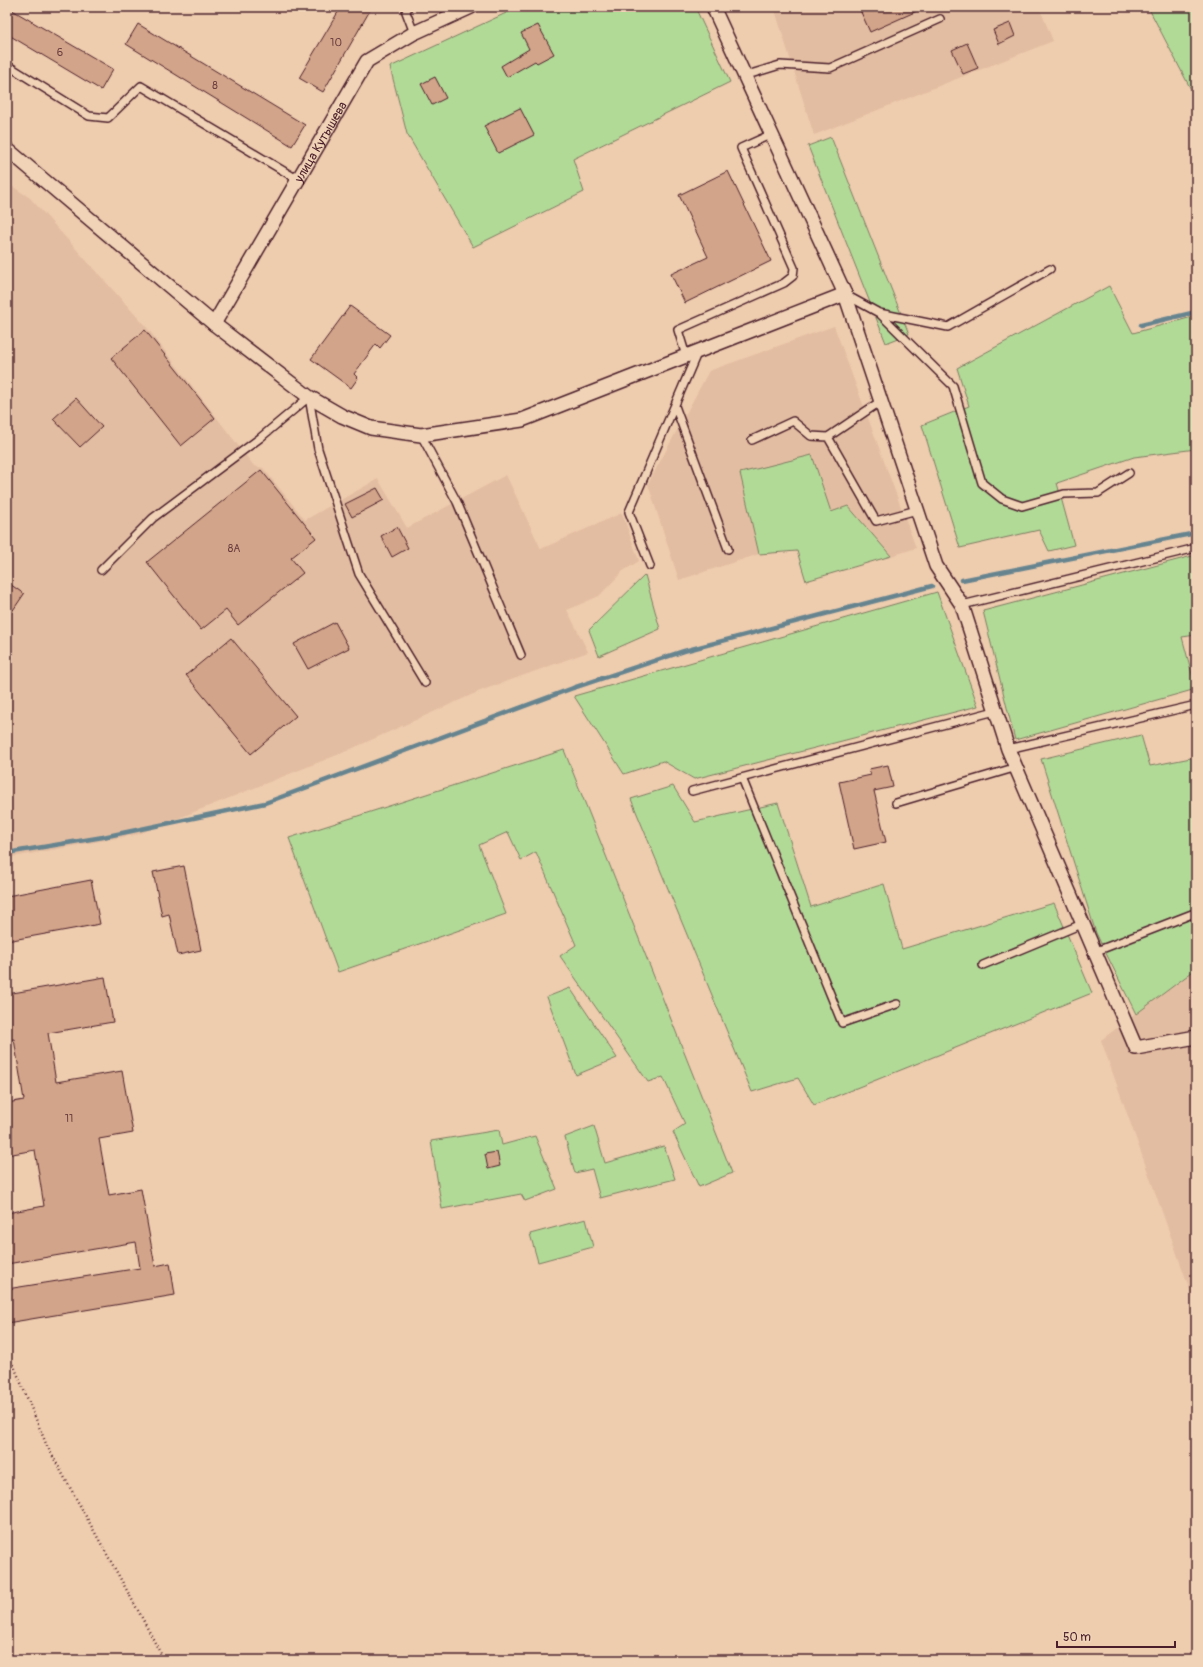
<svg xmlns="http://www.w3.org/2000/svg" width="1203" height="1667" viewBox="0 0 1203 1667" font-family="Pangolin,sans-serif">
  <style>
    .built { fill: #e3bda1 }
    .green { fill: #b1da97; stroke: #7e7c61 }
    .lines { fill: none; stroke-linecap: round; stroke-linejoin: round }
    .stream { stroke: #66848f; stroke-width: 4.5 }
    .building { fill: #d2a489; stroke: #4a1f2b }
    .service-casing { stroke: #4a1f2b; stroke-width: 10 }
    .minor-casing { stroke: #4a1f2b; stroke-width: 16 }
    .path { stroke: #4a1f2b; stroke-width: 2.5; stroke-dasharray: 1 3; stroke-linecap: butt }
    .service { stroke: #f1d4b7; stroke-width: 7 }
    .minor { stroke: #f1d4b7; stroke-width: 13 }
    .labels { text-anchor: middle; stroke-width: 3; stroke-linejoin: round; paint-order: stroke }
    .number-label { font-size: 11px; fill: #6c4042 }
    .street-label { font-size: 13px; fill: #4a1f2b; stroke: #f1d4b7 }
  </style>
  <rect width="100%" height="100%" fill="#eeccae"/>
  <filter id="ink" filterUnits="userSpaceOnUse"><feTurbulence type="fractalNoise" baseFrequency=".025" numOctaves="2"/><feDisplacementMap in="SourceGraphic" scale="8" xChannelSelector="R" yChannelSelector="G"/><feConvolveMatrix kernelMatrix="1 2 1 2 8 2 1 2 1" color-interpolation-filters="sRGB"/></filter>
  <g filter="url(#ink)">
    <path class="built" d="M774,7H1039L1053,41L814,135Z
      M7,183L30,198L148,329L254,466L263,468L305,520L378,479L407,528L506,475L541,549L622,513L639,561L623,571L599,596L567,610L588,652L480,691L342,753L139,834L7,858Z
      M834,326L916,548L891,556L848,506L831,512L812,455L740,473L759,554L679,580L648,484L709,371Z
      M1196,969V1307L1101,1040Z"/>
    <path class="green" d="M519,7H695L730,82L573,159L584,192L473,247L407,134L390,67Z
      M1148,7H1196V99Z
      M831,137L909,334L886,343L808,146Z
      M1109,286L1133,333L1196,316V449L1134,457L1057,483L1074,545L1049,551L1039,530L960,548L922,425L969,406L957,368Z
      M812,455L831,512L848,506L891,556L806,581L797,551L759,554L740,473Z
      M1196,555V635L1182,637L1196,689L1015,740L983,611Z
      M645,575L660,629L599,656L589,630Z
      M937,592L978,706L694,779L663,761L624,774L574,696Z
      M1141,735L1150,766L1196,757V969L1136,1014L1096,933L1041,759Z
      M564,750L732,1173L699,1187L673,1132L685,1124L663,1077L648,1082L560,956L576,945L536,852L521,860L508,832L479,845L506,914L338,972L289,838Z
      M673,786L695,822L778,803L811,907L884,884L902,949L1054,903L1092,993L814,1105L798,1078L752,1092L631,799Z
      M570,988L617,1058L576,1075L547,997Z
      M594,1126L605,1163L664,1146L675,1179L600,1198L592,1169L575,1173L565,1137Z
      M499,1130L502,1145L535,1136L557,1189L525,1201L521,1194L442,1209L431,1141Z
      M586,1219L593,1247L538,1262L530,1234Z"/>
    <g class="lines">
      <path class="stream" d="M1141,325L1196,312
        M962,580L1196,533
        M7,853L103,837L265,803L573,688L684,651L932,586"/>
    </g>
    <path class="building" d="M7,7L113,69L101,90L7,34Z
      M341,7H372L323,92L299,78Z
      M867,7H926L870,32L860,10Z
      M1010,23L1015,36L999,44L993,30Z
      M138,24L305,125L292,146L126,44Z
      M538,25L554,54L537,63L535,61L507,77L501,66L529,49L521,33Z
      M967,43L978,68L963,74L952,50Z
      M435,77L446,98L432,105L421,84Z
      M520,108L534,135L498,153L484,126Z
      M728,171L771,261L685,303L671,274L708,257L679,195Z
      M350,306L390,335L380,348L376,344L354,374L358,378L351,388L311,359Z
      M145,330L215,418L181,446L111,358Z
      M76,398L102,427L80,447L53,419Z
      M261,470L316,538L291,558L303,573L238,625L226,610L201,630L147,562Z
      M377,488L384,500L352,517L345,504Z
      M397,527L408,548L392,557L381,536Z
      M7,582L24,594L7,619Z
      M335,622L349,648L308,669L294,644Z
      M231,638L296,716L251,754L186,675Z
      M888,765L893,787L874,791L886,842L854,849L839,782L871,775L869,769Z
      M184,866L201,950L178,955L169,914L162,916L153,872Z
      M91,880L100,924L7,941V896Z
      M105,977L113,1022L48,1033L56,1082L122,1071L133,1133L99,1139L109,1195L141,1189L155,1266L170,1263L175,1295L7,1323V1289L140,1268L136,1242L7,1264V1213L44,1206L35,1150L7,1155V1103L24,1100L14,1039L7,1040V994Z
      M497,1152L500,1166L488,1169L485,1154Z"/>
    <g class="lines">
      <defs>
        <path id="service" d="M408,7L406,12L414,33
          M7,65L89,116L108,118L141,86L297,179
          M744,76L780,65L830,68L940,19
          M846,295L879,313L948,327L1050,269
          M879,313L953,386L982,483L1002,499L1022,506L1064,494L1098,493L1129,473
          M686,356L678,330L784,283L793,276L794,268L741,148L772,134
          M881,401L828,437L876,521L917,510
          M675,406L728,549
          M421,435L457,502L521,655
          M752,440L793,421L811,436L828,437
          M650,566L629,512L698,351
          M101,570L153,518L260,438L309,397L318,449L359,574L425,683
          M962,605L1196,548
          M1008,749L1196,705
          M742,778L842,1023L897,1004
          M692,791L995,711
          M896,803L1017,767
          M1094,952L1192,914
          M983,965L1082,924"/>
        <g id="minor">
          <path d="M7,149L214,324L309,397L342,416L371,428L421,435L522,420L845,294L713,7"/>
          <path d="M845,294L936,566L962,605L1008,749L1136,1048L1196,1037"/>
          <path id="s1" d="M214,324L367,61L414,33L471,7"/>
        </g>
      </defs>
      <use href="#service" class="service-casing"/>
      <use href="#minor" class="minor-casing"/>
      <path class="path" d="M7,1359L14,1366L47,1446L141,1616L164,1660"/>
      <use href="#service" class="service"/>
      <use href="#minor" class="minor"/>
    </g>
  </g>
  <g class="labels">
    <g class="number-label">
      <text x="336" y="46">10</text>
      <text x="60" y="56">6</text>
      <text x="215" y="89">8</text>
      <text x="234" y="552">8А</text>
      <text x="69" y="1122">11</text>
    </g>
    <g class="street-label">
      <text dy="5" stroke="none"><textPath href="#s1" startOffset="211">улица Кутышева</textPath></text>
    </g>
  </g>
  <rect width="1203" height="1667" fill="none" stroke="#f1d4b7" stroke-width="24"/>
  <rect x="12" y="12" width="1179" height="1643" fill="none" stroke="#4a1f2b" stroke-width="1.5" filter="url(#ink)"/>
  <path d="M1057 1641v6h118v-6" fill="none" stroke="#4a1f2b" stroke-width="2"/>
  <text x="1063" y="1641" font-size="12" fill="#4a1f2b" stroke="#f1d4b7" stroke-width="3" paint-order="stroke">50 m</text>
</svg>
